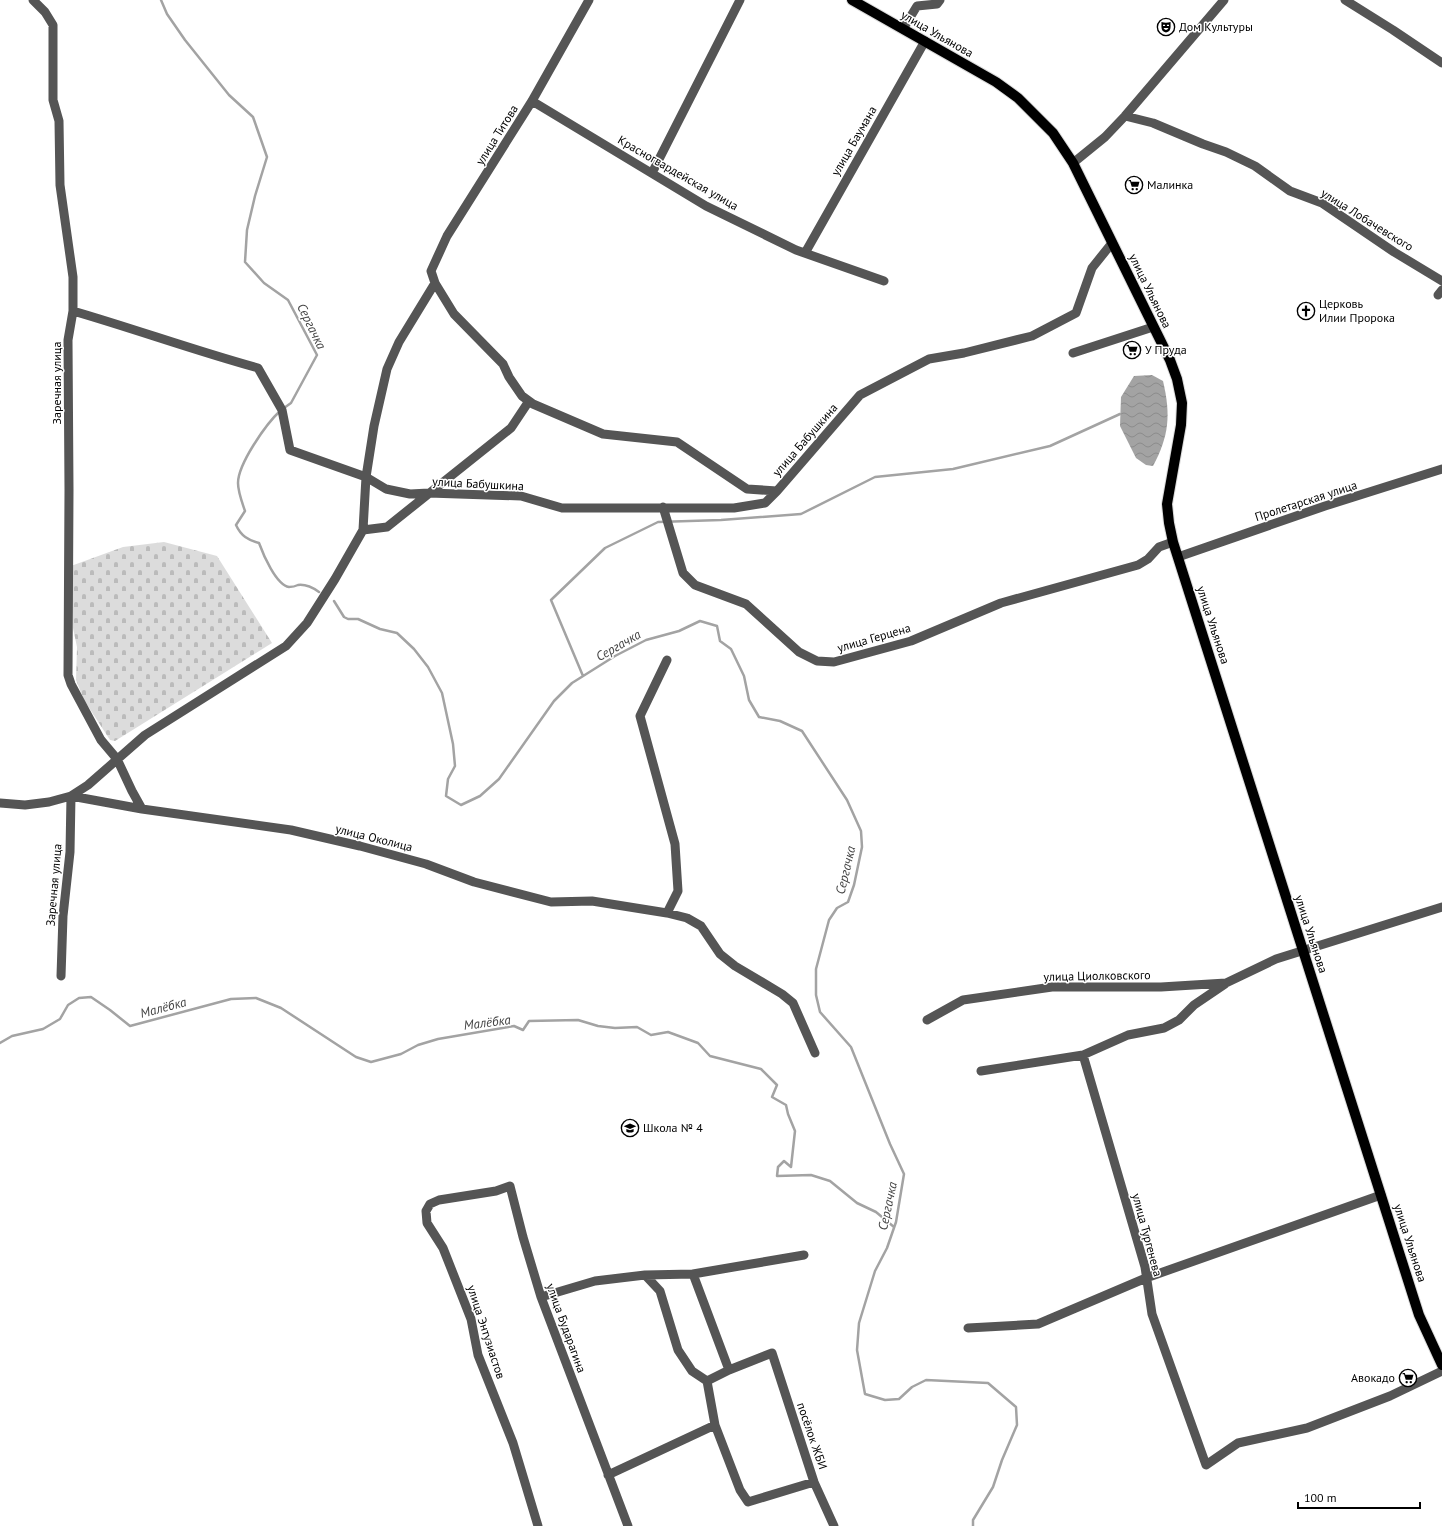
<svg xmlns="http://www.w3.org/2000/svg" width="1442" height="1526" viewBox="0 0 1442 1526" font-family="'PT Sans',sans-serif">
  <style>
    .cemetery { fill: url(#cemetery-stones) }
    .water { fill: url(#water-waves) }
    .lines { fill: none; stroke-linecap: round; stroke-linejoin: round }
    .stream { stroke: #a3a3a3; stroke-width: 2.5 }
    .major-casing { stroke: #dbdbdb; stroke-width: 12 }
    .minor { stroke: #555; stroke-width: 9 }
    .major { stroke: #000; stroke-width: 10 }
    .labels { text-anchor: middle; stroke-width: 3; stroke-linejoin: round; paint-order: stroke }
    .poi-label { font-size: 12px; fill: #000; stroke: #fff; text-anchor: start }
    .street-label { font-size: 12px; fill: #000; stroke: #fff }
    .water-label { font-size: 13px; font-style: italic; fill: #444; stroke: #fff }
  </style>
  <defs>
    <pattern id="cemetery-stones" width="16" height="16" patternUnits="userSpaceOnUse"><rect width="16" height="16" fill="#dcdcdc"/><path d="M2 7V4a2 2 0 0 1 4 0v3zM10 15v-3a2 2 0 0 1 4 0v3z" fill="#bbb"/></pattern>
    <pattern id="water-waves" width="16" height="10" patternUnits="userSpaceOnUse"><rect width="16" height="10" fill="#a3a3a3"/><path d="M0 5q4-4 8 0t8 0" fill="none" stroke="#8b8b8b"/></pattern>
  </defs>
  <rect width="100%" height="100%" fill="#fff"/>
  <path class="cemetery" d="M164,542L217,556L272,643L115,741L110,740L84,700L76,680L77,647L73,628L71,566L123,547Z"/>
  <path class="water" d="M1152,375L1163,381C1171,415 1169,436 1153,466L1146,465L1136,458L1120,426L1121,397L1134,376Z"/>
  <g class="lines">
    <path class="stream" d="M161,0L167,14L185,40L229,95L253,117L267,157L255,196L247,230L245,262L264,283L288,300L317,355L291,403L284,408
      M280,411C266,424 238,464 238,483C238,492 242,502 245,511L236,525C241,536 248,540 259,543C263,554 276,585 289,587C292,587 296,586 298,585C306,584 312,587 319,592
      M334,601L344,617L348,619H358L380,629L397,633L414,649L428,667L442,693L453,744L455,766L448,779L446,796L461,805L480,796L499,779L554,701L572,683L615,656L646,640L679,631L700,621L717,626L720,641L731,649L744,676L749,700L759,717L780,721L802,731L847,800L861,831L862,847L854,885L848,902L837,908L829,920L816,969V995L820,1012L851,1047L890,1144L904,1174L896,1222L887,1248L875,1271L859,1323L857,1350L865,1394L885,1400L899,1399L912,1387L926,1380L988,1383L1016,1407L1017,1425L1002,1460L993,1487L973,1520V1526
      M583,676L551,600L605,548L658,522L721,520L801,514L875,477L953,469L1050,446L1120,414
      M0,1043L12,1036L43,1029L60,1019L68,1005L79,998L91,997L110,1010L130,1026L231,999L256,998L281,1008L356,1057L371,1062L401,1054L418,1045L438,1039L514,1026L523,1030L529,1021L578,1020L598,1026L615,1028L637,1027L651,1035L668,1032L698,1043L710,1056L761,1069L777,1085L772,1097L786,1105L788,1114L795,1131L791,1167L784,1161L778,1167L777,1176L811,1175L830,1181L857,1203L876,1212L894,1227"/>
    <defs>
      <path id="major" d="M852,0L996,82L1018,98L1053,133L1073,163L1170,360L1177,379L1182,403L1181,425L1167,504L1169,523L1173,542L1419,1315L1442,1365"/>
    </defs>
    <use href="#major" class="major-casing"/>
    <path class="minor" d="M33,0L45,12L53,25V100L59,121L60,185L73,277V311L68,340L69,490L68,675L71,684L101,740L117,759L132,791L142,809
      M589,0L532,101L447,236L431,271L435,283L454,314L503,364L509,377L522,396L533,404L603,434L677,442L747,489L777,491L860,395L929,359L964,353L1032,336L1076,313L1092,268L1112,243
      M1345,0L1393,30L1442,63
      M903,29L917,6L937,4L940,0
      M532,101L706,206L796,250L884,281
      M1125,116L1153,123L1203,144L1226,152L1255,166L1290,191L1322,203L1394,252L1442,281
      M1073,163L1105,137L1125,116L1224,0
      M652,173L740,0
      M805,253L925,41
      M1438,295L1442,290
      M73,311C135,329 196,351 258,368L282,410L290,450L366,477L386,489L410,494L429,493L521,496L562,508H734L765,503L777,491
      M1073,353L1153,327
      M663,507L683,573L695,585L746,604L799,652L817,661L834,662L911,641L1001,603L1138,565L1148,559L1159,547L1173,542
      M363,530L387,527L511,428L529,401
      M1178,557L1325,506L1442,469
      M667,660L640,716L675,844L678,891L667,913
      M71,796L142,809L291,830L360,846L426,864L474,882L551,902L592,901L667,913L687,918L701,926L720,954L735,966L782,994L793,1003L815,1053
      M0,803L25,805L49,802L71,796L88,785L145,735L286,646L307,623L335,579L363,530L366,477L374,426L387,369L399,342L435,283
      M61,976L63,916L70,852L71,796
      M927,1020L963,1000L1052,987H1161L1226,983L1276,959L1442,907
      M1083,1055L1145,1267L1152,1314L1206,1465L1238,1443L1307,1428L1390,1396L1442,1371
      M981,1071L1083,1055L1128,1035L1164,1028L1179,1020L1194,1005L1225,984
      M693,1274L804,1255
      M645,1275L693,1274L729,1370
      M541,1297L595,1281L645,1275L660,1291L678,1350L692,1371L707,1381
      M968,1328L1038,1324L1146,1278L1381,1195
      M608,1475L715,1425
      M814,1482L748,1502L740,1490L715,1425L707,1381L729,1370L772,1353L814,1482L834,1526
      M538,1526L513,1443L478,1355L471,1319L443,1248L427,1223L426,1211L430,1204L439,1200L496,1191L510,1186L523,1237L541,1297L628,1526"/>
    <use href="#major" class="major"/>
  </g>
  <defs>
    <symbol id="theatre-ring" viewBox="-11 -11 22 22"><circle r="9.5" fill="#fff" stroke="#000" stroke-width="1.5"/><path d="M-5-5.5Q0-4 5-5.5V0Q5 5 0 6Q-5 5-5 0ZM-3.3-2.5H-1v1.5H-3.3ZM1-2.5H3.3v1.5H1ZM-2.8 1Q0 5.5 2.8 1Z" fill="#000"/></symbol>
    <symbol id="supermarket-ring" viewBox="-11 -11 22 22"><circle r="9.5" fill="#fff" stroke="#000" stroke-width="1.5"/><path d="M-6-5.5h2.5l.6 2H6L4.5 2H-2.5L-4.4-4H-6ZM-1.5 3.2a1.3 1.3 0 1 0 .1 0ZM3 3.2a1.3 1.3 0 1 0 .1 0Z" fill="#000"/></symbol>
    <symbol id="church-ring" viewBox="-11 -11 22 22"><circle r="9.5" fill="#fff" stroke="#000" stroke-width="1.5"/><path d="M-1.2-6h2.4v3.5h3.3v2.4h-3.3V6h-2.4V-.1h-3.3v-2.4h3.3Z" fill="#000"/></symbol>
    <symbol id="school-ring" viewBox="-11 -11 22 22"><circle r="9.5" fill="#fff" stroke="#000" stroke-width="1.5"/><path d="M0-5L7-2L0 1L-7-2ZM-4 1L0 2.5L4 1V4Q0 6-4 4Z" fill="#000"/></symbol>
  </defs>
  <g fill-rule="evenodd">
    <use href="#theatre-ring" x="1156" y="17" width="20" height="20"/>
    <use href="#supermarket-ring" x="1124" y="175" width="20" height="20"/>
    <use href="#church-ring" x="1296" y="301" width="20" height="20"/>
    <use href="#supermarket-ring" x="1122" y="340" width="20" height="20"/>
    <use href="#school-ring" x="620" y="1118" width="20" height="20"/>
    <use href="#supermarket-ring" x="1398" y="1368" width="20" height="20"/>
  </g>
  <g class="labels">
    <g class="poi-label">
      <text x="1179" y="31">Дом Культуры</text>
      <text x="1147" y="189">Малинка</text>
      <text x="1319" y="308">Церковь<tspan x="1319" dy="14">Илии Пророка</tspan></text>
      <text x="1145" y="354">У Пруда</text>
      <text x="643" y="1132">Школа № 4</text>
      <text x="1395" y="1382" text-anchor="end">Авокадо</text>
    </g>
    <g class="street-label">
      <text transform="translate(937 34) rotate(30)" y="4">улица Ульянова</text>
      <text transform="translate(497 135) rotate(-58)" y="4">улица Титова</text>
      <text transform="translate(854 141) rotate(-60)" y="4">улица Баумана</text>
      <text transform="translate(678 173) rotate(30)" y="4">Красногвардейская улица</text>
      <text transform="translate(1367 220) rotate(32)" y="4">улица Лобачевского</text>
      <text transform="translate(1150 291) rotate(64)" y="4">улица Ульянова</text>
      <text transform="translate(57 383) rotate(-90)" y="4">Заречная улица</text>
      <text transform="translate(805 440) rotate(-49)" y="4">улица Бабушкина</text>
      <text transform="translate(478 484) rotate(3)" y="4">улица Бабушкина</text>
      <text transform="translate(1306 501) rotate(-18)" y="4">Пролетарская улица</text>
      <text transform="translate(1213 625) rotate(72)" y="4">улица Ульянова</text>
      <text transform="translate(874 638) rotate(-16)" y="4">улица Герцена</text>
      <text transform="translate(374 838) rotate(14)" y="4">улица Околица</text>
      <text transform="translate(54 885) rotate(-85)" y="4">Заречная улица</text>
      <text transform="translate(1311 934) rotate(72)" y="4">улица Ульянова</text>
      <text transform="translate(1097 976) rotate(-1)" y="4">улица Циолковского</text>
      <text transform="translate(1147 1235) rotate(75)" y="4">улица Тургенева</text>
      <text transform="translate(1410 1243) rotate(72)" y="4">улица Ульянова</text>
      <text transform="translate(566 1328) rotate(70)" y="4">улица Бударагина</text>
      <text transform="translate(486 1332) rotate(72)" y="4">улица Энтузиастов</text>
      <text transform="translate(812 1436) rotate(71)" y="4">посёлок ЖБИ</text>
    </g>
    <g class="water-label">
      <text transform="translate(312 326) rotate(64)" y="5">Сергачка</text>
      <text transform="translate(618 645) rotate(-30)" y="5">Сергачка</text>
      <text transform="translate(845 870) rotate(-77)" y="5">Сергачка</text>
      <text transform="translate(163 1007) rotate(-15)" y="5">Малёбка</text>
      <text transform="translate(487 1022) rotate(-7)" y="5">Малёбка</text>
      <text transform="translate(887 1206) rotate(-78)" y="5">Сергачка</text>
    </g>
  </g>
  <path d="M1298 1502v6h122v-6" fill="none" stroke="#000000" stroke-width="2"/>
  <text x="1304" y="1502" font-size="12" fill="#000000" stroke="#ffffff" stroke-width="3" paint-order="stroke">100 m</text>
</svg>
